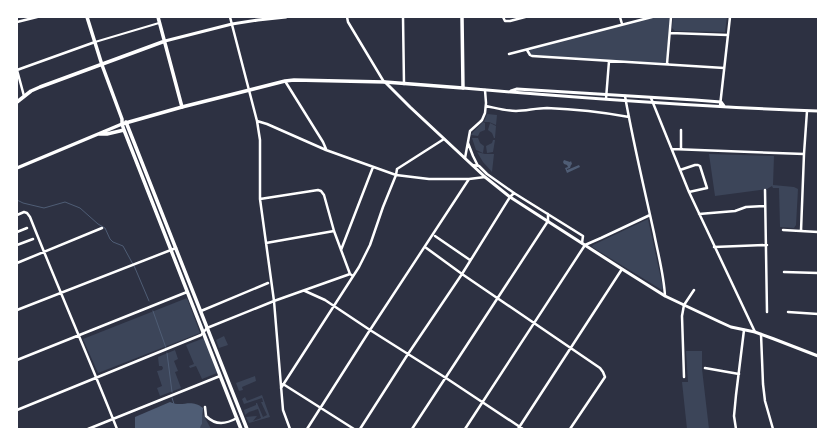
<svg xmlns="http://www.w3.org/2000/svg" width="835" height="446" viewBox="0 0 835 446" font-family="Mulish,sans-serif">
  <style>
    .green { fill: #3c4559 }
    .water { fill: #4f5d75 }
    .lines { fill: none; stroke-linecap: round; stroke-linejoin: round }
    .stream { stroke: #4f5d75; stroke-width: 1 }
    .pedestrian { stroke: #fff; stroke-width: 2 }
    .minor { stroke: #fff; stroke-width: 2.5 }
    .tertiary { stroke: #fff; stroke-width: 3 }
    .secondary { stroke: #fff; stroke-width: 3.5 }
    .primary { stroke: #fff; stroke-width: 3.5 }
  </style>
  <rect width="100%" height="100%" fill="#2d3142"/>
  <path class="green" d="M654,17H671L667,64L532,56L527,50Z
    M673,17H727L725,32L675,31L672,28Z
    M487,114L497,115L496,125L489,122H484Z
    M483,122L485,123V130L480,132L478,136L471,135L473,132Z
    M490,123L496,126L495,138H494L492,133L488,130Z
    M472,138H478L480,143L484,146L483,153L476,150Z
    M493,140H495L493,152L487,153L486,146L492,143Z
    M477,152L485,154H494L492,172L483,162Z
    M709,154L774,156L773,185L794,187L798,189L796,225L794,228L780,227L779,188H773L772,186L767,189L715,196Z
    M648,219L663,288L662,290L592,247L593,245Z
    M187,298L200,333L98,373L83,339Z
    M224,336L228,345L219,348L216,340Z
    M204,338L217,373L202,379L196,366L190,368L189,366L194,364L186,345Z
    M175,350L178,359L174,361L178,371L175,372L181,388L160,396L157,388L162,386L157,371L162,370L163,368L162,366H159L158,357Z
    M686,351H702V369L709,429H687L682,382H688Z
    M255,376L256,381L242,387L243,390L239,391L236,383Z
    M262,395L270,417L249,423L246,417L257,416L253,421L261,418L258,409L249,412L245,415L244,410L256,405V403H257L263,417L267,415L261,402H263L262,398L244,404L242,399L245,397L247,401Z
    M203,414L211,429H200Z"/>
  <path class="water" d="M564,160L570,162L571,161L572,164L571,165L570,168L567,169V170L579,165L580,167L567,173L565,168L568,167L567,165L564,164L563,162Z
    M170,402C183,408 190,398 203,408L202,421V424L201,425L200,429H135V417Z"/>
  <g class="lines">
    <path class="stream" d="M17,200L23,203L44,208L65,202L80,208L98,224L105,228L110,239L113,242L123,246L135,268L149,301
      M153,311L166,348
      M167,353L172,392
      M172,398L174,404"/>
    <path class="pedestrian" d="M95,42L159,23"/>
    <path class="minor" d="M230,17L257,121L260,140V199L274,301L282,398L283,410L290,429
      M347,17L348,22L384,82
      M403,17L404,84
      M503,17L505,21H510L525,17
      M620,17L622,24
      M17,22L37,17
      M670,33L728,35
      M527,50L530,55L532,56L724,68
      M509,54L652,17
      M667,64L671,17
      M17,70L95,42
      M17,70L24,96
      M285,81L323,142L326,149
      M625,96C633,142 644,187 654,233C658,254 664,275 665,296
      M651,98L689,192L755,332
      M606,99L609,61
      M486,106C496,108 506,111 516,111C526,111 536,108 547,108C574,109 602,112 629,117
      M720,106L730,17
      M257,121L267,124L326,150L396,175L429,179H469L485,177
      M681,130V149
      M468,143L473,156L478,166
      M672,149L804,154
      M465,158L470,131L480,122L482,120L485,113L486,103L485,90
      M472,165L479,166L487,174L514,193L583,236L582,243
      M680,170L695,165H698L700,166L707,188L689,192
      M765,190L767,312
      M260,199L318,190L321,191L324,195L334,231L350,274
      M699,214L735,211L746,207L765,206
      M17,215L24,212L27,213L30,217C58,288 89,358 117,429
      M783,230L818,232
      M801,231L804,154L807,111
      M17,232L27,228
      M435,236L470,260
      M266,243L334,231
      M17,245L33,239
      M425,247L462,274L600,368L603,372L605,377L570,429
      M714,247L767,245
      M341,250L373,167
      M17,263L102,228
      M784,272L818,273
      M305,291L325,300L370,330L446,378L523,429
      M17,310L176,248
      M201,311L268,283
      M788,312L818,314
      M761,334L763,384L765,401L773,429
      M17,360L187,292
      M705,368L739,374
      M684,377L682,316L684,305L694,290
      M283,384L354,429
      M281,388L359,267L370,245L383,207L396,175L397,169L444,139
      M205,407L206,416C216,426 226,424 237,418
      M17,410L201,335L207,328L274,301L350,274L353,276
      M88,429L220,376
      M307,429L370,330L469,179
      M360,429L408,354L462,274L510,197L514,193
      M412,429L548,221V214
      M465,429L585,245L601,238L650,215
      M518,429L622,269
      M736,429L734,416L736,395L744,330"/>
    <path class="tertiary" d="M165,41L232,24L258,20L286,17
      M385,82L410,107L485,177L510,197L622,269L665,296L684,305L720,322L731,327L755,332L774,339L818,356
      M463,88C581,98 700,107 818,111
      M511,91L517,89L695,100L721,102L724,106"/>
    <path class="secondary" d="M182,107L285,81L294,80L385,82L463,88L462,17"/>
    <path class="primary" d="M87,17L102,65L122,119V124L124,130L241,429
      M17,102L31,91L40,87L165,41
      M126,122L247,429
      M99,134H107L124,130
      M17,168L122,124L182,107L158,17"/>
  </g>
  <rect width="835" height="446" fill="none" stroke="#ffffff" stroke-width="36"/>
</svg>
